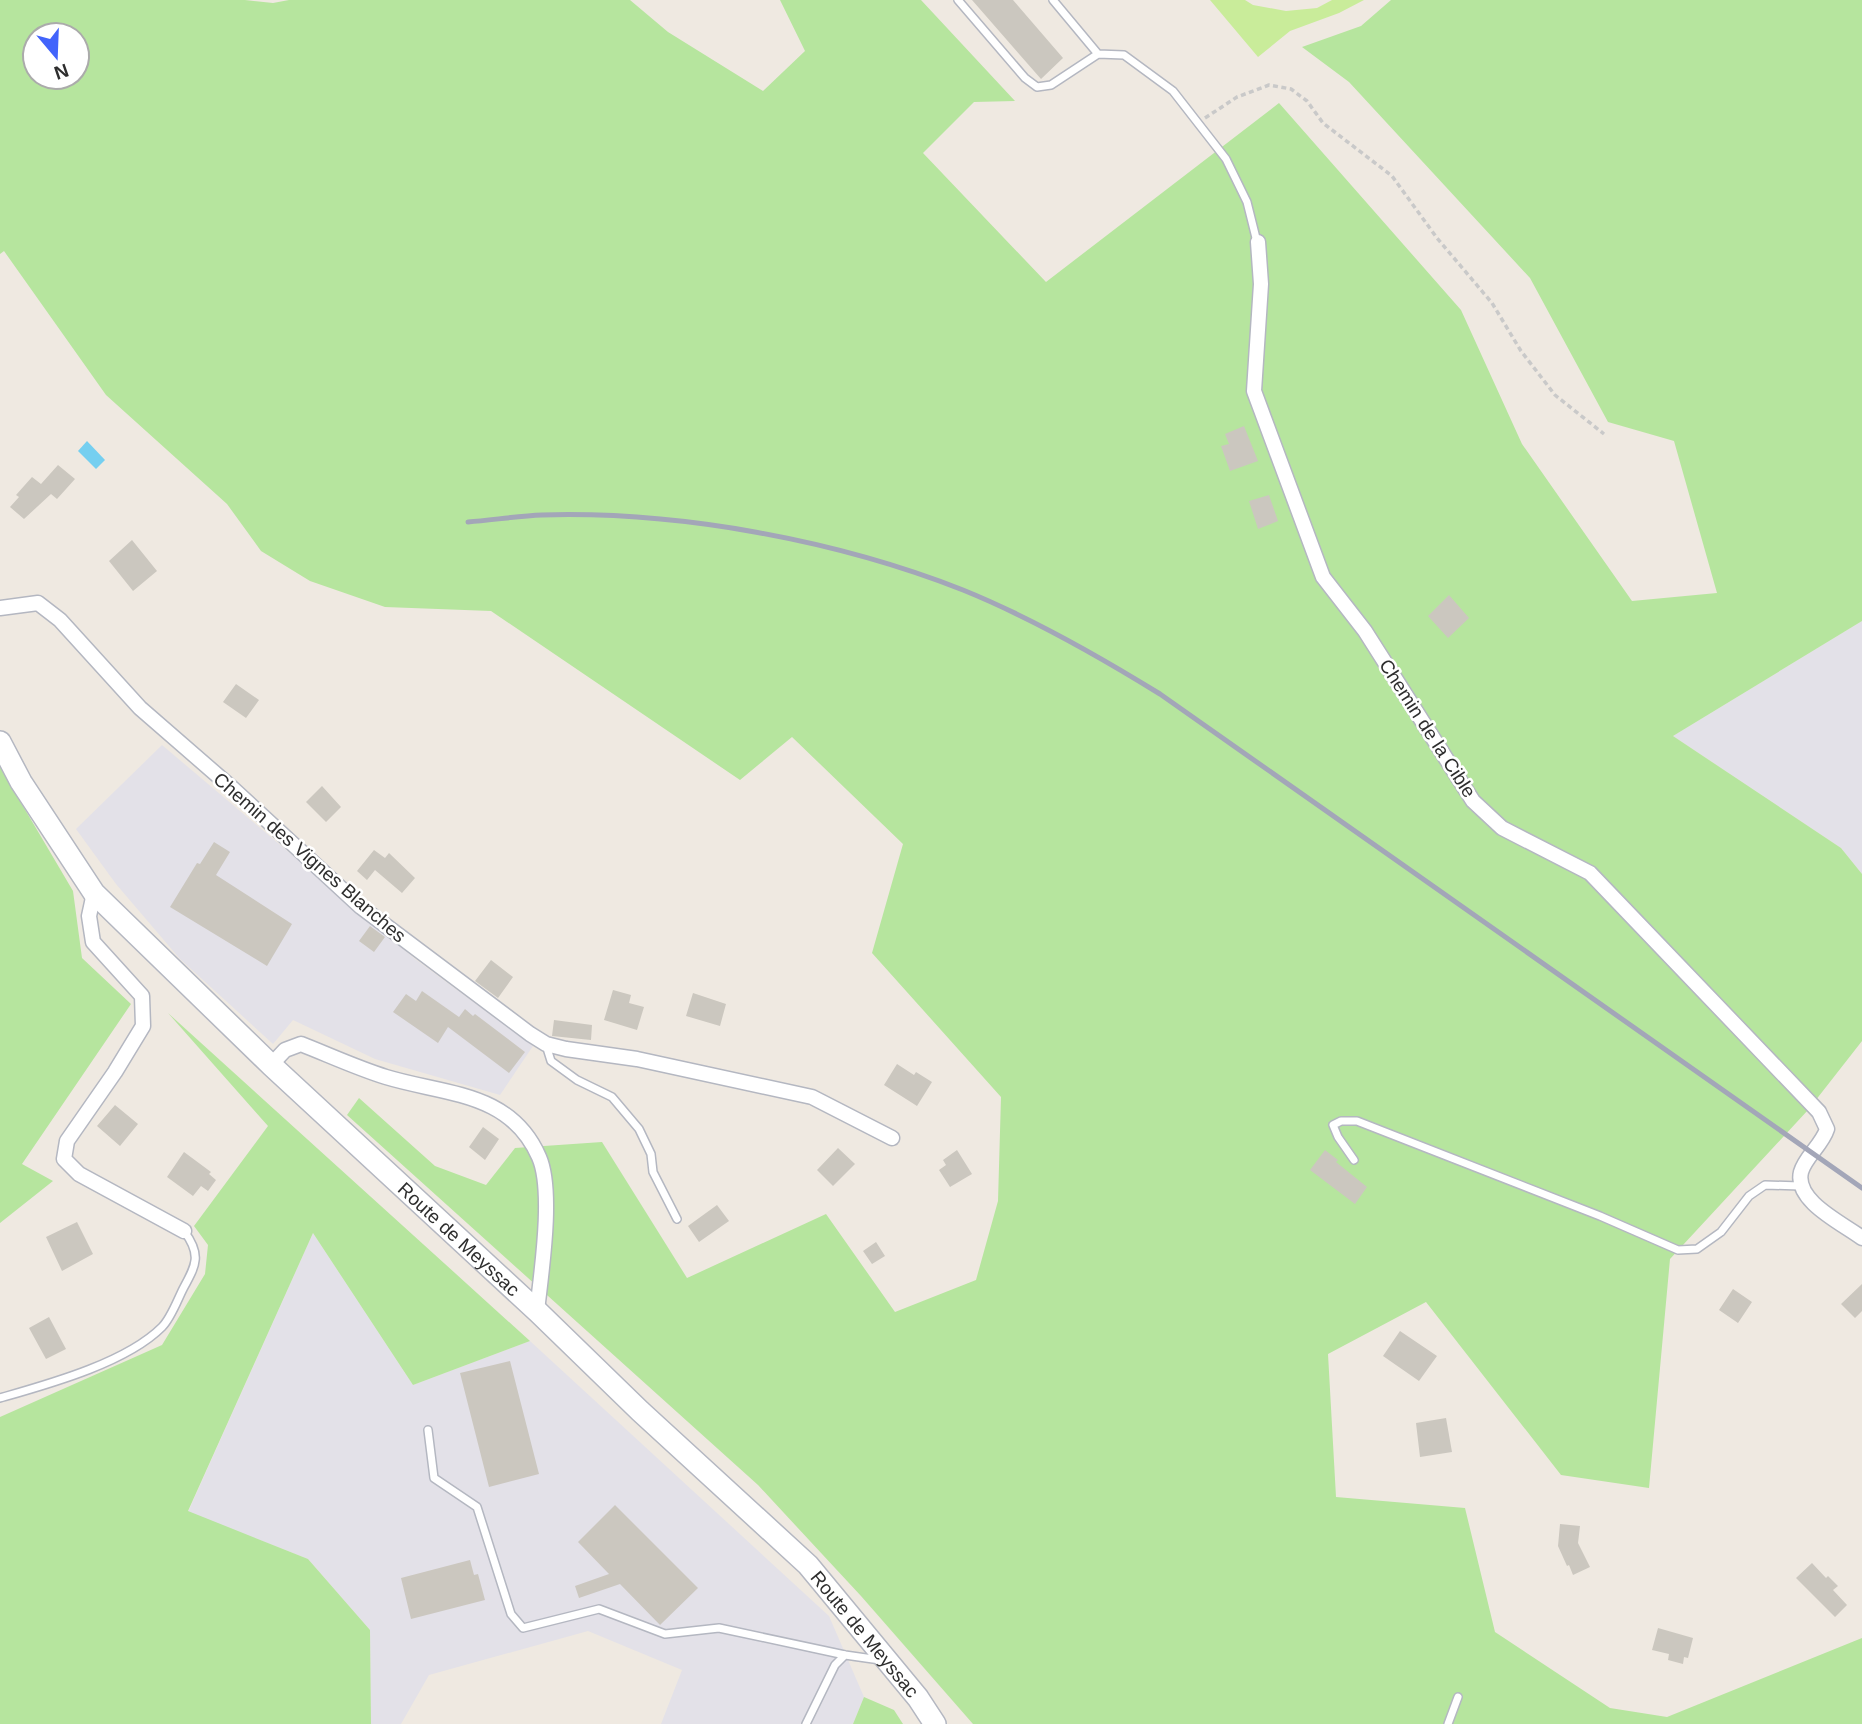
<svg xmlns="http://www.w3.org/2000/svg" width="1862" height="1724" viewBox="0 0 1862 1724" font-family="Helvetica,sans-serif">
  <style>
    .industrial { fill: #e3e1e8 }
    .green { fill: #b6e59e; fill-rule: evenodd }
    .pitch { fill: #c9ec9a }
    .water { fill: #75cff0 }
    .building { fill: #cbc7bf }
    .lines { fill: none; stroke-linecap: round; stroke-linejoin: round }
    .service-casing { stroke: #b4b7c1; stroke-width: 10 }
    .minor-casing { stroke: #b4b7c1; stroke-width: 17 }
    .secondary-casing { stroke: #b4b7c1; stroke-width: 24 }
    .path { stroke: #c9c9c9; stroke-width: 3.5; stroke-dasharray: 5 3.5; stroke-linecap: butt }
    .service { stroke: #fff; stroke-width: 7 }
    .minor { stroke: #fff; stroke-width: 14 }
    .secondary { stroke: #fff; stroke-width: 21 }
    .rail { stroke: #a3a6b8; stroke-width: 5 }
    .labels { text-anchor: middle; stroke-width: 5; stroke-linejoin: round; paint-order: stroke }
    .street-label { font-size: 19px; fill: #2e2e2e; stroke: #fff }
  </style>
  <rect width="100%" height="100%" fill="#efe9e1"/>
  <path class="industrial" d="M1862,621V874L1841,848L1673,736Z
    M162,745L415,959L533,1046L500,1095L375,1059L293,1020L273,1044L180,959L116,884L76,829Z
    M313,1233L413,1385L530,1341L829,1616L864,1697L853,1724H661L682,1670L588,1631L429,1675L401,1724H371L370,1630L308,1559L188,1512Z"/>
  <path class="green" d="M0,0H245L273,3L289,0H630L668,32L763,91L805,51L780,0H921L1015,101L974,102L923,153L1046,282L1279,103L1461,310L1522,444L1632,601L1717,593L1674,441L1608,422L1530,278L1349,82L1302,47L1361,26L1391,0H1862V621L1673,736L1841,848L1862,874V1041L1808,1110L1670,1259L1649,1488L1561,1475L1426,1302L1328,1354L1336,1497L1465,1508L1495,1632L1610,1708L1667,1717L1862,1638V1724H973L861,1596L758,1485L347,1115L359,1098L435,1166L486,1185L515,1148L602,1142L687,1278L826,1214L895,1312L976,1280L998,1201L1001,1097L872,953L903,844L792,737L740,780L491,611L385,607L310,581L261,551L227,504L106,395L4,251L0,254ZM35,35H77V77H35Z
    M0,767L73,891L82,958L131,1004L22,1164L53,1181L0,1223Z
    M168,1013L530,1341L413,1385L313,1233L188,1511L308,1559L370,1630L371,1724H0V1417L162,1345L205,1274L208,1245L194,1226L268,1126Z
    M864,1697L894,1710L903,1724H853Z"/>
  <path class="pitch" d="M1210,0H1245L1253,5L1286,11L1317,8L1332,0H1364L1339,13L1290,31L1258,57Z"/>
  <path class="water" d="M87,441L105,460L96,469L78,451Z"/>
  <path class="building" d="M972,0H1013L1063,58L1041,79Z
    M1244,426L1258,461L1230,471L1221,446L1229,444L1225,434Z
    M58,465L75,479L57,499L51,494L24,519L10,507L19,497L16,495L32,477L41,484Z
    M1269,495L1278,521L1258,529L1249,501Z
    M132,540L157,571L133,591L109,561Z
    M1449,595L1469,618L1448,638L1428,616Z
    M236,684L259,700L246,718L223,702Z
    M322,786L341,807L326,822L306,802Z
    M214,842L230,852L216,875L292,924L267,966L170,907L197,863L200,864Z
    M374,850L385,858L389,853L415,878L402,893L375,870L367,880L357,871Z
    M370,926L385,937L374,952L359,941Z
    M491,960L513,977L498,998L475,981Z
    M613,990L631,995L629,1003L644,1007L637,1030L604,1020Z
    M422,991L459,1017L465,1009L473,1016L475,1014L525,1052L509,1073L448,1027L438,1043L393,1012L406,994L416,1001Z
    M693,993L726,1004L720,1026L686,1016Z
    M554,1020L592,1025L591,1040L552,1036Z
    M897,1064L914,1075L916,1072L932,1082L917,1106L884,1085Z
    M115,1105L138,1124L120,1146L97,1126Z
    M483,1127L499,1139L485,1160L469,1147Z
    M838,1148L855,1164L833,1186L817,1170Z
    M957,1150L972,1174L950,1187L939,1170L946,1165L943,1160Z
    M1325,1150L1338,1160L1336,1162L1367,1187L1355,1204L1310,1170Z
    M184,1152L211,1172L209,1174L216,1180L208,1191L201,1186L193,1196L167,1177Z
    M717,1205L729,1221L699,1242L688,1226Z
    M77,1222L93,1254L62,1271L46,1237Z
    M876,1242L885,1256L872,1264L863,1251Z
    M1862,1284V1311L1855,1318L1841,1304Z
    M1733,1289L1752,1302L1738,1323L1719,1310Z
    M49,1317L66,1349L46,1359L29,1328Z
    M1400,1331L1437,1356L1419,1381L1383,1356Z
    M510,1361L539,1474L489,1487L460,1373Z
    M1446,1418L1452,1452L1420,1457L1416,1423Z
    M615,1505L698,1588L660,1625L620,1584L579,1598L575,1586L609,1574L578,1542Z
    M1560,1524L1580,1526L1578,1543L1590,1567L1573,1575L1569,1565L1567,1566L1558,1546Z
    M470,1560L474,1575L478,1574L485,1600L411,1619L401,1578Z
    M1812,1563L1826,1578L1828,1576L1838,1586L1833,1590L1847,1605L1835,1617L1796,1578Z
    M1658,1628L1693,1638L1688,1658L1684,1657L1683,1664L1668,1660L1669,1654L1652,1650Z"/>
  <g class="lines">
    <defs>
      <path id="service" d="M958,0L1025,78L1037,87L1051,85L1098,54L1124,55L1173,91L1226,159L1247,202L1257,242
        M1053,0L1098,54
        M546,1045L551,1061L577,1080L612,1097L639,1129L651,1154L653,1172L677,1219
        M1354,1160L1338,1137L1333,1125L1341,1121H1357L1600,1216L1678,1250L1697,1249L1721,1232L1749,1196L1765,1185L1800,1186
        M0,1398C49,1384 126,1363 162,1327C171,1318 177,1301 183,1289C196,1265 202,1255 184,1231
        M428,1430L434,1478L477,1507L511,1614L523,1628L599,1609L665,1634L719,1628L845,1655L880,1660
        M806,1724L835,1665L845,1655
        M1448,1724L1458,1697"/>
      <path id="minor" d="M1258,242L1261,284L1254,391L1323,577L1365,631L1473,801L1502,828L1590,873L1819,1112L1827,1129C1822,1145 1805,1157 1801,1172C1794,1201 1842,1223 1862,1238
        M0,608L38,603L60,620L140,708L232,788L361,907L530,1034L546,1044L566,1049L637,1059L812,1097L892,1138
        M94,893L89,916L93,942L142,996L143,1026L115,1072L67,1141L64,1159L79,1174L184,1231
        M271,1065L285,1050L301,1044C329,1055 357,1068 386,1077C445,1095 510,1091 539,1157C554,1191 541,1274 537,1311"/>
      <g id="secondary">
        <path id="s1" d="M0,742L21,782L94,893L271,1065L537,1311L640,1411L808,1565L918,1698L935,1724"/>
      </g>
    </defs>
    <use href="#service" class="service-casing"/>
    <use href="#minor" class="minor-casing"/>
    <use href="#secondary" class="secondary-casing"/>
    <path class="path" d="M1205,118L1237,97L1269,85L1291,89L1307,101L1323,123L1392,176L1437,238L1492,303L1521,351L1555,395L1604,434"/>
    <use href="#service" class="service"/>
    <use href="#minor" class="minor"/>
    <use href="#secondary" class="secondary"/>
    <path class="rail" d="M468,522C493,520 518,516 542,515C679,511 836,540 963,590C1032,618 1097,655 1160,694L1862,1188"/>
  </g>
  <g class="labels">
    <g class="street-label">
      <text transform="translate(1428 728) rotate(57)" y="7">Chemin de la Cible</text>
      <text transform="translate(310 857) rotate(41)" y="7">Chemin des Vignes Blanches</text>
      <text dy="7" stroke="none"><textPath href="#s1" startOffset="681">Route de Meyssac</textPath></text>
      <text dy="7" stroke="none"><textPath href="#s1" startOffset="1248">Route de Meyssac</textPath></text>
    </g>
  </g>
  <g transform="translate(56 56) rotate(161)"><circle r="33" fill="#ffffff" stroke="#ababab" stroke-width="2"/>
  <path d="M0-5L12 26L0 18L-12 26Z" fill="#4264fb"/>
  <text y="-10" font-size="19" font-weight="bold" text-anchor="middle" fill="#2e2e2e">N</text>
  </g>
</svg>
